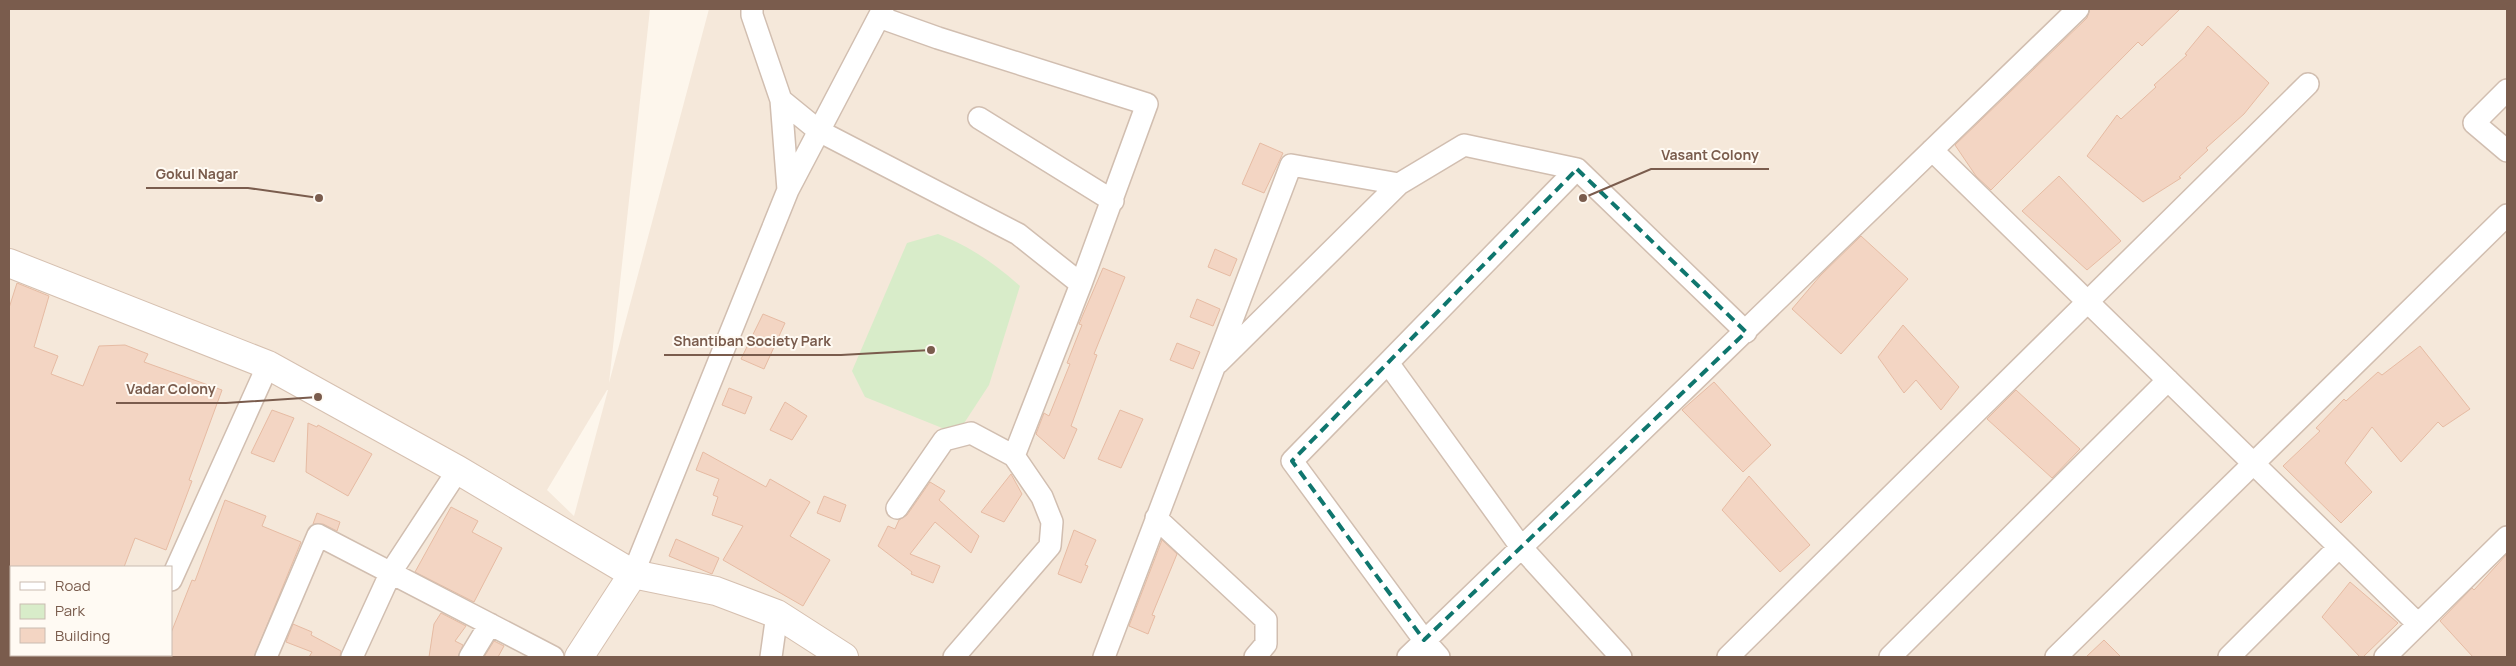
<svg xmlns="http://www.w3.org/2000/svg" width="2516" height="666" viewBox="0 0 2516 666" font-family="Manrope,sans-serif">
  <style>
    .residential { fill: #f5e8da; fill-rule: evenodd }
    .green { fill: #d8ecc9 }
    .building { fill: #f3d5c3; stroke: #e6bba3 }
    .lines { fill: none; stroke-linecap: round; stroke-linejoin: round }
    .minor-casing { stroke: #d1beb0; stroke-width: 24 }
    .secondary-casing { stroke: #d6c0b0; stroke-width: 30 }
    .minor { stroke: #fff; stroke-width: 21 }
    .secondary { stroke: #fff; stroke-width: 28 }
    .marked { fill: none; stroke: #0f766e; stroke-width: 4; stroke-dasharray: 10 6; stroke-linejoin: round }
    .leader { fill: none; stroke: #7a5c4d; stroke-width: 2 }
    .callout-dot { fill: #7a5c4d; stroke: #fffaf3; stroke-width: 2 }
    .callout-label { font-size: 14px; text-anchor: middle; font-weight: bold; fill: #7a5c4d; stroke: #fffaf3; stroke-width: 4; stroke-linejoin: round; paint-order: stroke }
  </style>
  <rect width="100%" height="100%" fill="#fdf6ec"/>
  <path class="residential" d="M9,9H650L609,383L709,9H2507V657H9ZM607,390H608L574,516L547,490ZM11,567H171V655H11Z"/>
  <path class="green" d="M938,234C971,247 994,263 1020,286L989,385L957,434L865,397L852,371L907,243Z"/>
  <path class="building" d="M2090,9H2180L2142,46L2138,42L1991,190L1976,176L1955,145L2087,18Z
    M2208,26L2269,83L2244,114L2206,148L2208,150L2179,177L2181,178L2143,202L2087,156L2117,115L2121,119L2156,87L2154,85L2187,55L2185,54Z
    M1260,143L1283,153L1264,193L1242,184Z
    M2059,176L2121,241L2087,270L2022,211Z
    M1861,236L1908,279L1841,354L1792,309L1820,276Z
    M1215,249L1237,259L1230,276L1208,267Z
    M1103,268L1125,277L1094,354L1097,355L1071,426L1077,429L1064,459L1036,434L1044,413L1049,416L1070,364L1067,363L1082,325L1079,324Z
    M17,283L49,296L34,347L58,356L51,374L83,386L99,346L125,345L148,354L144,362L222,390L189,480L192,481L166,550L135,538L124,567H9V308Z
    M1197,299L1220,309L1213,326L1190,317Z
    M763,314L785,323L764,369L741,359Z
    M1903,325L1959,387L1941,410L1916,380L1904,393L1878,357Z
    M1177,343L1200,352L1193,369L1170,360Z
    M2420,346L2470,409L2443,427L2438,422L2401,462L2372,427L2345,463L2372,492L2341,523L2283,466L2320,431L2316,428L2344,399L2346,401L2378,372L2382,375Z
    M1714,382L1771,445L1743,472L1682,410Z
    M729,388L752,397L745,414L722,405Z
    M2016,390L2080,449L2052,478L1987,419Z
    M785,402L807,416L792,440L770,430Z
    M272,410L294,418L274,462L251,453Z
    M1120,410L1143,419L1121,468L1098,459Z
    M308,423L317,427L318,425L372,454L348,496L306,472Z
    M703,452L766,487L770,479L810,502L790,536L830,560L803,606L723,560L743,526L712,515L718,497L713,495L719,479L696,470Z
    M1011,474L1022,494L1004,522L981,512Z
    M1749,476L1810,545L1780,572L1722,510Z
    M930,482L945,491L939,500L979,536L971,553L935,522L910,554L940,566L933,583L911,574L912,572L878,546L888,526L895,529L899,520L907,515Z
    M824,496L846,505L840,522L817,513Z
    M225,500L266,516L262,526L301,542L254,657H171V633L192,580L195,581Z
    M451,507L478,521L472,532L502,548L474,602L415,572Z
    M317,513L340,522L337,531L323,524H313Z
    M1074,530L1096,540L1085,565L1088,566L1081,583L1058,574Z
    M676,539L719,558L712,574L669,556Z
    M1162,540L1177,554L1152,615L1155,616L1148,634L1129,626Z
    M2507,554V657H2473L2440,621L2472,588L2474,590Z
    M2350,582L2398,623L2363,657H2360L2322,617Z
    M441,613L466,626L455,641L463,645L458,657H429L434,624Z
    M293,624L312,632L311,635L341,651L340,657H309L312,652L286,642Z
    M2104,640L2121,657H2086Z
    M494,641L504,646L498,657H484Z"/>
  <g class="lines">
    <defs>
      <path id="minor" d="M752,9V15L781,100L788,190
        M879,17L938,38L1147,104L1081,284L1014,456L1042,497L1052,522L1050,546L954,657
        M2507,90L2474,123L2507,151
        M781,100L819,131L1018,234L1081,284
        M979,118L1113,201
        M1932,150L2418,624
        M1577,169L1746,332
        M1218,363L1399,184
        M1388,363L1521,547L1621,657
        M897,508L944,440L971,433L1014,456
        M1156,518L1266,620V644L1255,657
        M633,574L788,190L883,9
        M171,580L268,365
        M136,657L137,655
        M266,657L318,535L553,657
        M352,657L391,572L458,470
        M470,657L490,624
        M771,657L777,614
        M1104,657L1291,165L1399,184L1464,145L1577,169L1292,461L1424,640L1439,657
        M1408,657L2078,9
        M1728,657L2308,84
        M1890,657L2168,380
        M2056,657L2507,215
        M2229,657L2339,547
        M2385,657L2507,537"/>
      <path id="secondary" d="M9,263L268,365L458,470L633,574
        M579,657L633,574L716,591L777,614L844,657"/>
    </defs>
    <use href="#minor" class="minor-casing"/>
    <use href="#secondary" class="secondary-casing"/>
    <use href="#minor" class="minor"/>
    <use href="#secondary" class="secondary"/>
  </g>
  <path class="marked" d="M1577,169L1746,332L1424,640L1292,461Z"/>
  <path class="leader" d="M1583 198L1651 169H1769M319 198L248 188H146M931 350L841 355H664M318 397L226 403H116"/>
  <g class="callout-dot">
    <circle cx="1583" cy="198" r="5"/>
    <circle cx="319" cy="198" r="5"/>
    <circle cx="931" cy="350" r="5"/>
    <circle cx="318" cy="397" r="5"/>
  </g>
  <g class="callout-label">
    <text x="1710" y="160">Vasant Colony</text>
    <text x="197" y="179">Gokul Nagar</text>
    <text x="752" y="346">Shantiban Society Park</text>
    <text x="171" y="394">Vadar Colony</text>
  </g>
  <rect width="2516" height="666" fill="none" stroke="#7a5c4d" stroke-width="20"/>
  <rect x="10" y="566" width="162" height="90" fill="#fffaf3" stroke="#cabbb1"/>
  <rect x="20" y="582" width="25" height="8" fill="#ffffff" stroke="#cabbb1"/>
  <text x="55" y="591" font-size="15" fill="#7a5c4d">Road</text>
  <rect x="20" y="604" width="25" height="15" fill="#d8ecc9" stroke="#cabbb1"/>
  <text x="55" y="616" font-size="15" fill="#7a5c4d">Park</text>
  <rect x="20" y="628" width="25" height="15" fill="#f3d5c3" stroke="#cabbb1"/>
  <text x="55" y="641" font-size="15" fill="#7a5c4d">Building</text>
</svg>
